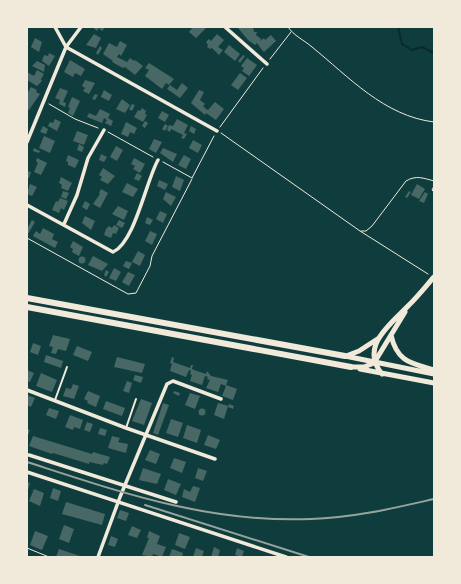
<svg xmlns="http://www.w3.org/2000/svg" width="461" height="584" viewBox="0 0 461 584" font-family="'Titillium Web',sans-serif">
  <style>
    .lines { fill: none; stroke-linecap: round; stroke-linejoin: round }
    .stream { stroke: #0a2a2b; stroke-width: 2 }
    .building { fill: #486865 }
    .path { stroke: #f1e9da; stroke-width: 1 }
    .service { stroke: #f1e9da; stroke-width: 2 }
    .minor { stroke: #f1e9da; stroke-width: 3.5 }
    .secondary { stroke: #f1e9da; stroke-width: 5 }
    .trunk { stroke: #f1e9da; stroke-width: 6 }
    .rail { stroke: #97a49c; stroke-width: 2 }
  </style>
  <rect width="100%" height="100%" fill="#0f3d3e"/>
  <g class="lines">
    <path class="stream" d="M398,27L402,44L412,50L422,47L434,53"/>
  </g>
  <path class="building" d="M92,27H105L102,31L99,28L97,31Z
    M193,27H207L196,38L189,32Z
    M253,27L254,32H257L256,35L261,39L260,41L264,38L265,40L271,35L276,41L264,52L262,50L257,43L255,45L248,40L238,28Z
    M94,34L101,38L96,48L86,45Z
    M217,34L224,40L218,47L223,50L219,55L212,48L210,49L207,47L208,45L206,42L209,39L211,41Z
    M35,38L42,42L39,52L31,47Z
    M120,41L127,45L121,56L119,54L117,57L127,62L130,58L134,61L135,60L143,66L135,75L125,67L123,68L112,62L113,61L103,54L109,43L117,47Z
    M229,45L240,54L235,61L224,52Z
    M100,46L102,48L98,55L96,53Z
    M49,53L55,56L49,66L42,61L44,55L48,56Z
    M243,55L245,56L240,63L238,61Z
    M247,58L257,65L249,76L242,71L244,68L241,66Z
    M70,60L85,69L81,76L75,73L73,77L64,72Z
    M37,61L45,65L44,72L32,66Z
    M149,63L174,79L169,85L166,83L162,89L145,76L149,70L145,68Z
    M37,70L44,74L41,79L42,81L37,86L27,80V72L34,76Z
    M240,73L247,78L238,90L231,85Z
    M85,80L95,83L89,94L83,91L85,88L82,86Z
    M182,83L188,88L180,98L167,89L170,85L177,90Z
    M31,87L37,90L36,92L40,94L29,110L27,109V94Z
    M60,88L68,91L63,102L66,103L65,107L59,104L60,100L55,98Z
    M104,90L112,95L109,101L101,97Z
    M199,90L204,92L200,100L205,104L203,106L206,109L208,110L215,102L224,109L216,120L206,113L205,115L191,103Z
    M95,94L98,95L95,100L92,99Z
    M72,97L80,101L73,116L68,113L70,108L68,107Z
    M122,99L130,105L125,113L116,109Z
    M132,104L135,105L132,111L129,109Z
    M142,108L146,111L145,114L147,115L143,122L134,117L138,110L140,111Z
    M100,109L110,114L108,118L113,121L111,126L105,123L107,120L104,118L102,123L87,117L89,113L96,116Z
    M162,111L169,115L165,122L158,118Z
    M55,119L61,122L57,131L48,126L50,122L53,123Z
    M177,119L188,125L184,133L187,134L184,139L181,138L183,135L171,129L170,132L167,130L169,125L173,126Z
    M145,121L148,123L145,128L142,126Z
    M126,122L137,128L134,134L130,132L128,137L121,134Z
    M165,124L168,126L165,131L162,129Z
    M43,126L48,129L46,134L40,132Z
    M191,126L196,129L194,134L189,131Z
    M77,131L88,135L84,145L73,141Z
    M44,136L55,141L50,153L39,148Z
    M154,139L162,142L156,153L149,149Z
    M193,140L202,145L198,153L189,148Z
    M79,144L84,147L82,152L77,150Z
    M116,146L123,150L117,161L110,157Z
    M34,148L40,151L39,153L33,151Z
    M163,148L177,154L173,162L160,153Z
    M101,154L107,157L104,162L99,160Z
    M68,155L79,160L75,168L68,165V162L66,161Z
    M184,155L191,159L186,169L178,165Z
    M37,158L47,163L41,175L34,172L38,163L36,161Z
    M134,158L145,164L140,173L133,169L135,166L131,164Z
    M103,168L115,176L108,184L100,180L102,177L99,175Z
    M27,171L31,172L29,178L27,177Z
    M137,173L142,176L139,181L134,179Z
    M176,176L184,180L180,191L172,187Z
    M61,177L72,183L68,191L61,188L62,185L59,183Z
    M159,180L168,184L165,190L157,186Z
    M127,183L138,189L133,197L122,192Z
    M30,184L37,187L32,196L27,194Z
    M417,184L425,189L419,199L411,195Z
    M101,189L108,193L100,208L93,204L100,194L99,193Z
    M63,191L69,193L66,199L61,197Z
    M409,191L411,192L407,198L405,197Z
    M166,192L176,197L171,206L163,199Z
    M425,192L428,194L424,203L419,201Z
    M60,198L68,201L64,210L61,208L59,213L52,210L56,201L58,202Z
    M85,201L90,204L87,210L82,207Z
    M118,206L128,211L124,220L112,214Z
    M160,211L167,214L163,223L156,219Z
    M85,216L95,221L91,230L82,223Z
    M147,217L153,220L150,225L145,223Z
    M32,220L35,222L28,234L27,229Z
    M119,220L125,223L122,228L116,225Z
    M114,225L119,228L116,234L113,233L111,238L104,235L106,229L109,226L112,228Z
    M43,228L54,234L52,239L58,242L55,248L33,236L36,231L40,234Z
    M150,231L157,234L152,245L145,241Z
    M73,241L83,247L79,256L72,252L73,249L70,247Z
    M138,251L145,255L140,266L132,262Z
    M93,256L108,264L102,271L88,265Z
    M78.5 260a3.5 3.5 0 1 1 7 0a3.5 3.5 0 1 1-7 0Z
    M126,261L132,263L129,269L123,266Z
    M114,268L121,272L116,281L109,278Z
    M106,270L109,272L106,277L104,275Z
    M128,272L135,275L129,286L122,282Z
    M53,335L70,339L66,351L58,349L56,354L51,353L53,347L49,346Z
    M33,343L41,346L38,355L30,352Z
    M77,346L92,352L88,361L73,355Z
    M46,355L63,361L61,368L44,362Z
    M117,357L145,364L142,373L114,367Z
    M172,357L174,358L173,362L190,368L191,365H193L192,369L194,370L206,374L207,371L211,376L228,380L226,385L237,389L233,400L222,396L226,386L221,384L218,392L206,388L210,380L207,379L208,377L205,376L202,385L190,381L192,375L190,374L191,371L189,370L186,377L170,371L172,364L170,363Z
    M27,370L34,373L30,382L27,381Z
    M41,373L57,380L52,392L36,386Z
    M135,375L143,377L141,383L133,380Z
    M127,381L132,383L129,393L123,391Z
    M73,384L79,386L74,399L63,396L66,388L71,389Z
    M88,391L100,396L96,407L87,403L88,401L84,399Z
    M174,391L180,393L179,396L173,393Z
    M190,393L200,396L195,409L185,405Z
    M27,395L35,398L31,407L27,405Z
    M141,399L152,403L144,425L132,421Z
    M106,401L125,408L122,416L103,409Z
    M163,403L169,405L158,435L153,433Z
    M218,403L228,406L224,419L214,415Z
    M229,404L234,406L233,409L228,407Z
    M49,408L59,411L56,419L46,415Z
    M198.5 412a3.5 3.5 0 1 1 7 0a3.5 3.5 0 1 1-7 0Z
    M70,415L83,420L80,429L74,427L73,430L65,427Z
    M171,419L183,423L178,437L166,433Z
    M87,422L93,424L90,432L84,430Z
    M187,425L201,430L197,443L183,438Z
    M100,428L107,430L105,436L98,434Z
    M27,429L30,430L27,438Z
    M208,435L220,440L216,449L204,445Z
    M33,436L92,454L93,452L110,457L107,464L104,463L103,465L89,462V464L53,453L52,454L29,446Z
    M112,436L120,438L118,442L128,444L126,453L108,448Z
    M150,450L160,454L156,464L145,460Z
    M174,458L186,462L182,473L170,468Z
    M143,468L161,474L157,484L139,480Z
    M198,468L207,471L203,481L195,478Z
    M168,479L181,484L176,495L164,490Z
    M27,482L30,483L27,493Z
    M193,486L200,488L195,502L182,497L184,489L190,492Z
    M53,488L61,491L58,501L50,498Z
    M34,489L44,493L40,506L29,501Z
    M66,502L105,514L102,525L62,514Z
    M120,510L129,513L126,521L117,518Z
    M64,525L74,529L69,543L59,539Z
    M132,526L141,530L137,538L128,535Z
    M35,531L48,536L42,550L30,545Z
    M149,531L160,536L157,544L166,547L162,557L153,554L152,557L142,555L149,538H147Z
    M179,533L190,537L185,549L175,545Z
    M111,536L118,539L115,547L108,545Z
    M214,547L220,550L218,557H211Z
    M196,548L204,551L202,557H193Z
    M237,548L244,551L242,557L235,555Z
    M59,549L83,557H56Z
    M172,549L183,553L182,557H169Z"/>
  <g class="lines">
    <path class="path" d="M288,27C294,36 304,40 312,47C349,77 384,116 434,122
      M270,59L291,32
      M49,104L75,119L98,128
      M220,127L263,68
      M108,132L153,157
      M221,133L360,231L428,274
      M163,162L192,178L214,136
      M434,186L432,190L434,192
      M361,231H366L372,226L406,181C416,175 423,178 434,181
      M27,238L128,294L136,293L150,266L152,256L192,179
      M27,548L49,557"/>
    <path class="service" d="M55,400L67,367
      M126,428L136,399"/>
    <path class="minor" d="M55,27L66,47L217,131
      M225,27L267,64
      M27,142L66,47L81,27
      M27,205L113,252C135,242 146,181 158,160
      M64,224L77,195L88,158L104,130
      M27,390L126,428L215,459
      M29,455L176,502
      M27,472L286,557
      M98,557L120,497L167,384L173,381L221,399"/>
    <path class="secondary" d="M391,335C397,362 411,363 434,370
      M345,356L434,374
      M346,356L359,351L379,338
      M351,367H364L374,363L405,312
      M360,369L434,383
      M382,374C359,346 391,324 409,305C418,296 426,286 434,277"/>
    <path class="trunk" d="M27,298L345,356
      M27,307L351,367"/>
    <path class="rail" d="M27,462C123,493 208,523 311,519C353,518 394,508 434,499
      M145,505L309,557"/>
  </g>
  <rect width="461" height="584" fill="none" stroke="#f1e9da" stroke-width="56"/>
</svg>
